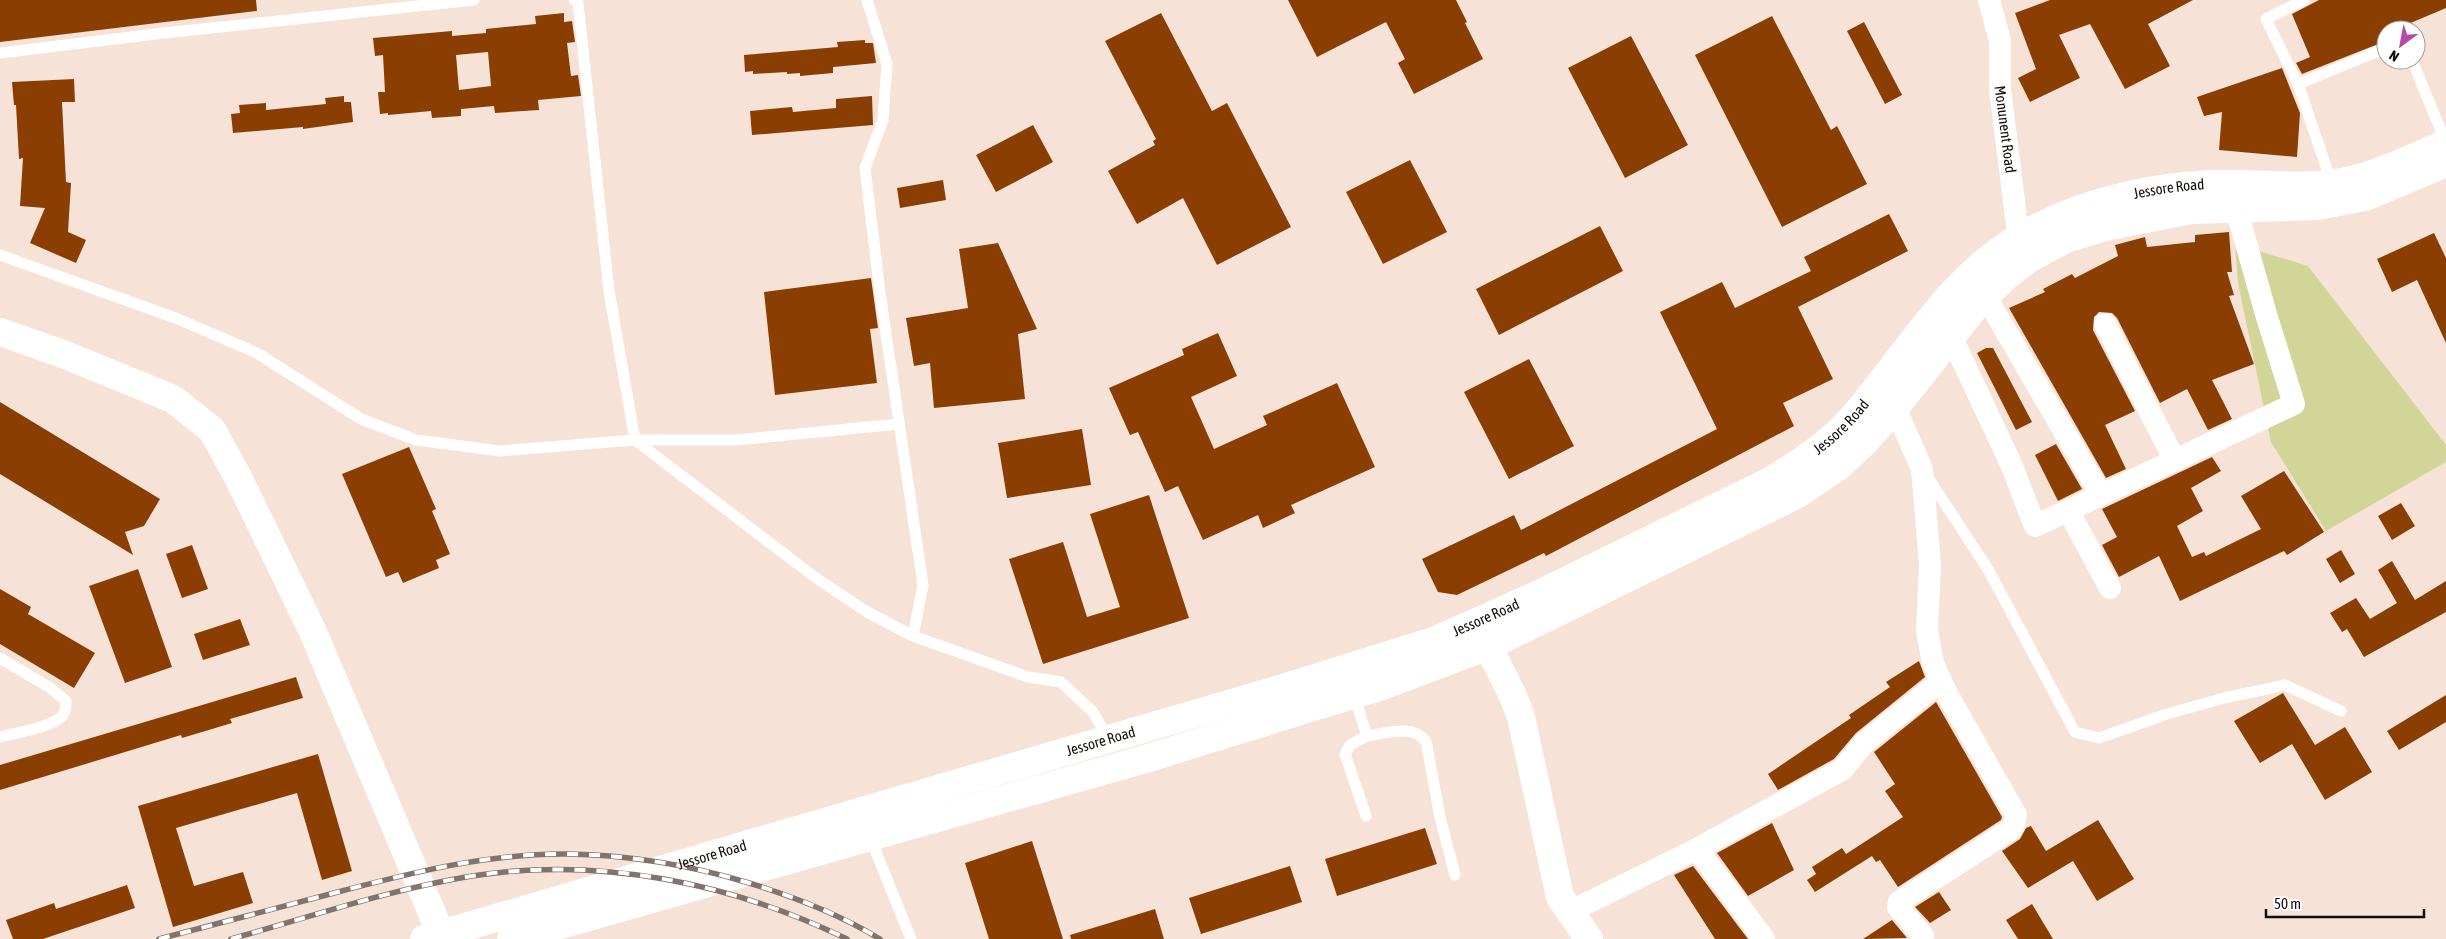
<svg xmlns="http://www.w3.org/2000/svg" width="2446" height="939" viewBox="0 0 2446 939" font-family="'Asap Condensed',sans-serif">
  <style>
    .green { fill: #d1d598 }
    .building { fill: #8a3e02; fill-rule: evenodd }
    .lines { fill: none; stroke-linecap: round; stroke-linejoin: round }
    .lane { stroke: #fff; stroke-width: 11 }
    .street { stroke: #fff; stroke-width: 22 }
    .secondary { stroke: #fff; stroke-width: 28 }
    .primary { stroke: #fff; stroke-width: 28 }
    .rail-casing { stroke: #81746c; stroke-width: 5.5 }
    .rail { stroke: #fff; stroke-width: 4; stroke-dasharray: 11; stroke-linecap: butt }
    .labels { text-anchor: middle; stroke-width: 5; stroke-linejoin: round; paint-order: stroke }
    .street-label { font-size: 15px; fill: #140e0a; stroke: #fff }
  </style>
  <rect width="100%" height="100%" fill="#f7e2d7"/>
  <path class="green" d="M2235,244L2308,266L2446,445V462L2326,531L2271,442L2238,283Z"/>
  <path class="building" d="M0,0H256L257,11L0,42Z
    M1288,0H1456L1467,22L1465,23L1483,59L1414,94L1398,63L1405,59L1386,22L1317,57Z
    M2050,0H2193L2148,24L2170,66L2125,89L2090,24L2059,35L2080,78L2030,102L2018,78L2036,69L2015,13Z
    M2319,0H2446V8L2394,30H2386V41L2302,74L2296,63L2310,57L2292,14Z
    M564,13V22L572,21L575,42L567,43L571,76L578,75L581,96L538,100L539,110L495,113L494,106L461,109V116L432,118L431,111L388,115V113L380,114L378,92H385L383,55L375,56L373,38L452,31V36L486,33V29L536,24L535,16ZM488,52L491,86L459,90L456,55Z
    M1161,13L1212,111L1227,103L1291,227L1217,265L1183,198L1137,224L1108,171L1155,145L1153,141L1156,139L1105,41Z
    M1772,16L1831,130L1837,126L1867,184L1782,227L1695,55Z
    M1864,22L1902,95L1885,104L1847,31Z
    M1631,36L1688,145L1625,178L1568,68Z
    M865,40V43H873L876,63L833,67V73L800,76V73L787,74V72L753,74V71L745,72L744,55L838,47L837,42Z
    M2282,68L2300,113L2297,157L2219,150L2222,112L2204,116L2197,97Z
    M74,79L75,102H62L66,182L71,183L68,232L86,240L76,263L30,243L45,208L20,206L23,158L19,159L16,105H14L12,82Z
    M344,96V102H351L353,122L303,129V127L233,133L231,114L240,113L239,105L266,103V110L326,104L325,98Z
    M872,96L873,125L752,135L750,111L792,107L793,112L836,108V99Z
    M1033,125L1053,162L996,192L976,155Z
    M1410,160L1447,232L1383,264L1346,192Z
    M943,180L946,200L900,208L897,188Z
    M1889,214L1908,251L1798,307L1833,379L1783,403L1794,426L1546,556L1544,553L1457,595L1438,592L1422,559L1514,515L1521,530L1717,429L1660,312L1722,282L1735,308L1811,271L1804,257Z
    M1600,226L1623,271L1499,335L1476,289Z
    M2229,232L2232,272H2227L2234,295L2229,296L2254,364L2212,380L2232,419L2208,430L2187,389L2160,403L2117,318L2112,313L2099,312L2094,317L2093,330L2135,411L2105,425L2126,469L2106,478L2009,308L2045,292L2043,289L2072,274L2075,278L2118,256L2115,245L2145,237L2147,247L2195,242V235Z
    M2434,233L2446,258V343L2417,280L2392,292L2377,259Z
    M998,243L1037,329L1018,334L1025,399L934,408L930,363L914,366L906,318L968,308L959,249Z
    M871,278L878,328L870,329L877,383L775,395L764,292Z
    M1218,333L1237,376L1191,397L1214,449L1267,425L1263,416L1337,383L1375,467L1291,505L1295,513L1263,528L1258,515L1203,540L1178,486L1165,492L1138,432L1130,435L1109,388L1184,355L1182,349Z
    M1986,348H1993L2032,422L2016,430L1977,353Z
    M1529,359L1574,446L1509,479L1464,392Z
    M0,402L160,499L144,526L125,532L133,555L0,474Z
    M1082,429L1091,485L1007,498L998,443Z
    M2056,444L2082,489L2058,501L2035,455Z
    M409,447L436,509L432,511L450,554L436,560L439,568L403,583L398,572L386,577L342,474Z
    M2212,457L2221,471L2191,488L2203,511L2177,526L2192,557L2204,552L2206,556L2261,529L2241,496L2284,471L2324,532L2287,555L2284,551L2180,601L2159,556L2119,577L2102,545L2117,537L2102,509Z
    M1149,495L1189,618L1043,664L1009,559L1063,542L1087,617L1120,607L1090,514Z
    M2401,503L2415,526L2392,540L2378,516Z
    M192,545L208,589L182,598L166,554Z
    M2341,550L2355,574L2340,583L2326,559Z
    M2392,561L2415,600L2446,581V612L2364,657L2347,629L2342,632L2330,613L2356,598L2370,619L2397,603L2378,570Z
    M138,569L172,667L125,683L89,586Z
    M0,589L31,607L28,614L95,653L74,688L0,644Z
    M240,619L250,645L203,660L194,634Z
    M1919,661L1925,677L1856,733L1834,759L1778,790L1768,774L1851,718L1849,715L1890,687L1886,682Z
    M296,677L303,698L230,719L232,723L182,738L181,735L0,790V765Z
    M2283,693L2315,745L2345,727L2372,772L2325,800L2292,744L2260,763L2234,721Z
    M2446,695V722L2399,750L2387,731Z
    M1936,702L2002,817L2001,820L1898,887L1880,860L1876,862L1872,856L1815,892L1807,880L1816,874L1812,867L1842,848L1846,854L1903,817L1885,791L1895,784L1874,752Z
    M318,754L352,871L322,880L297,793L176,828L194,886L243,872L253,903L173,927L138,806Z
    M2098,820L2134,879L2097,901L2073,861L2028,888L2002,851L2020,839L2026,828L2031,826L2046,851Z
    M1772,823L1794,870L1748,896L1717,853Z
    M1425,828L1437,864L1337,896L1325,859Z
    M1032,841L1063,939H989L965,863Z
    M1290,866L1302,902L1201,934L1189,898Z
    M1693,866L1748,939H1715L1674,875Z
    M127,885L135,908L43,939H13L6,920L54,903L56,909Z
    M1939,892L1951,910L1930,923L1915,907Z
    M2032,904L2053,939H2018L2006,920Z
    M1155,909L1164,939H1071L1070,935Z
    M1892,920L1907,938L1863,939Z"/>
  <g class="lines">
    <path class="lane" d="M574,0L578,3L609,291L635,440L816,578L867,612L913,636
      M867,0L887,64L883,120L865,168L880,293L923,585L913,636L1028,677L1061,682L1093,712L1108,738
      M0,53L164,33L474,0
      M2412,60L2446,143
      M2298,84L2266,19L2304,0
      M2332,184L2298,84L2386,48
      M0,255L178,319L257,353L361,419L416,440L500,451L635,440H736L899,424
      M1927,476L1989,571L2075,732L2099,738L2167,714L2224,698L2285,685L2341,711
      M0,658L49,687L66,701C66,707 66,714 60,718C47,728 16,733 0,737
      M1354,695L1367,736C1387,733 1412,724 1426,741L1440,817L1455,875
      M1366,816L1345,754L1350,745L1367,736
      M870,837L911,939"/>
    <g class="street">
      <path id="s1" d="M1989,0L2000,41V89L2017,225L2027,252"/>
      <path d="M1986,297L2101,495"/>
      <path d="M2105,324L2175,461"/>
      <path d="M1951,336L2011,464L2035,526L2294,404L2266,314L2236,208"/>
      <path d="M1895,408L1922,469L1930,564L1927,631L1933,663L1947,694L2016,815L2013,828L1899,902L1898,907L1923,936V939"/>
      <path d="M2068,510L2110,588"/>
      <path d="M1697,849L1764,939"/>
      <path d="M1569,912L1697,849L1843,769L1864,743L1941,681"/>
    </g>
    <path class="secondary" d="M0,332L63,354L173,399L212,430L238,477L313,632L443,939
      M1478,626L1513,696L1521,717L1560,897L1589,939"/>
    <g class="primary">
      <path id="s2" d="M424,939L1280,689L1436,640L1537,595L1772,480C1801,462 1830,443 1853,417C1906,356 1948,279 2020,237C2075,204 2147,187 2210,184C2250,182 2290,189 2330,184C2369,179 2410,159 2446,143"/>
      <path d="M511,939L1145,759L1385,685L1489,646L1798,494L1838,467L1864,443L1895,408L1975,307L2003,279L2030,258L2068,238L2109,226L2192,210L2317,206L2365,197L2446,163"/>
    </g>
    <defs>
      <path id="rail" d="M159,939C217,924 276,908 334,893C410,873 488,853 567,854C630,855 690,865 749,883C795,897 839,914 880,939
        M231,939C310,917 391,889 472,876C599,856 732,883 847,939"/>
    </defs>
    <use href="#rail" class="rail-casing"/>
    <use href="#rail" class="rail"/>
  </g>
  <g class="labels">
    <g class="street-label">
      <text dy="5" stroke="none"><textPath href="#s1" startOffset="131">Monunent Road</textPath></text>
      <text dy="5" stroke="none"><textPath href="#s2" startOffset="1935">Jessore Road</textPath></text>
      <text dy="5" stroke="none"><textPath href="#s2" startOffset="1515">Jessore Road</textPath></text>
      <text dy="5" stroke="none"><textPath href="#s2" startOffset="1110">Jessore Road</textPath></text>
      <text dy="5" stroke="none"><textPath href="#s2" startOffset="705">Jessore Road</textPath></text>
      <text dy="5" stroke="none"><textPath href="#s2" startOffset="300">Jessore Road</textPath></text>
    </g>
  </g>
  <g transform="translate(2401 45) rotate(212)"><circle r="24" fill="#ffffff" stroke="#a19f9d"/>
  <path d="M0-4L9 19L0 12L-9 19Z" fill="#b649a7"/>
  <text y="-8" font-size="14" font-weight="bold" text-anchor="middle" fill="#140e0a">N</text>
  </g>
  <path d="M2266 909v8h158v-8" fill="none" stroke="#140e0a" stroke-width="2.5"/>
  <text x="2274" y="909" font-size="15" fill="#140e0a" stroke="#ffffff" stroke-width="4" paint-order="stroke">50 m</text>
</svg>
